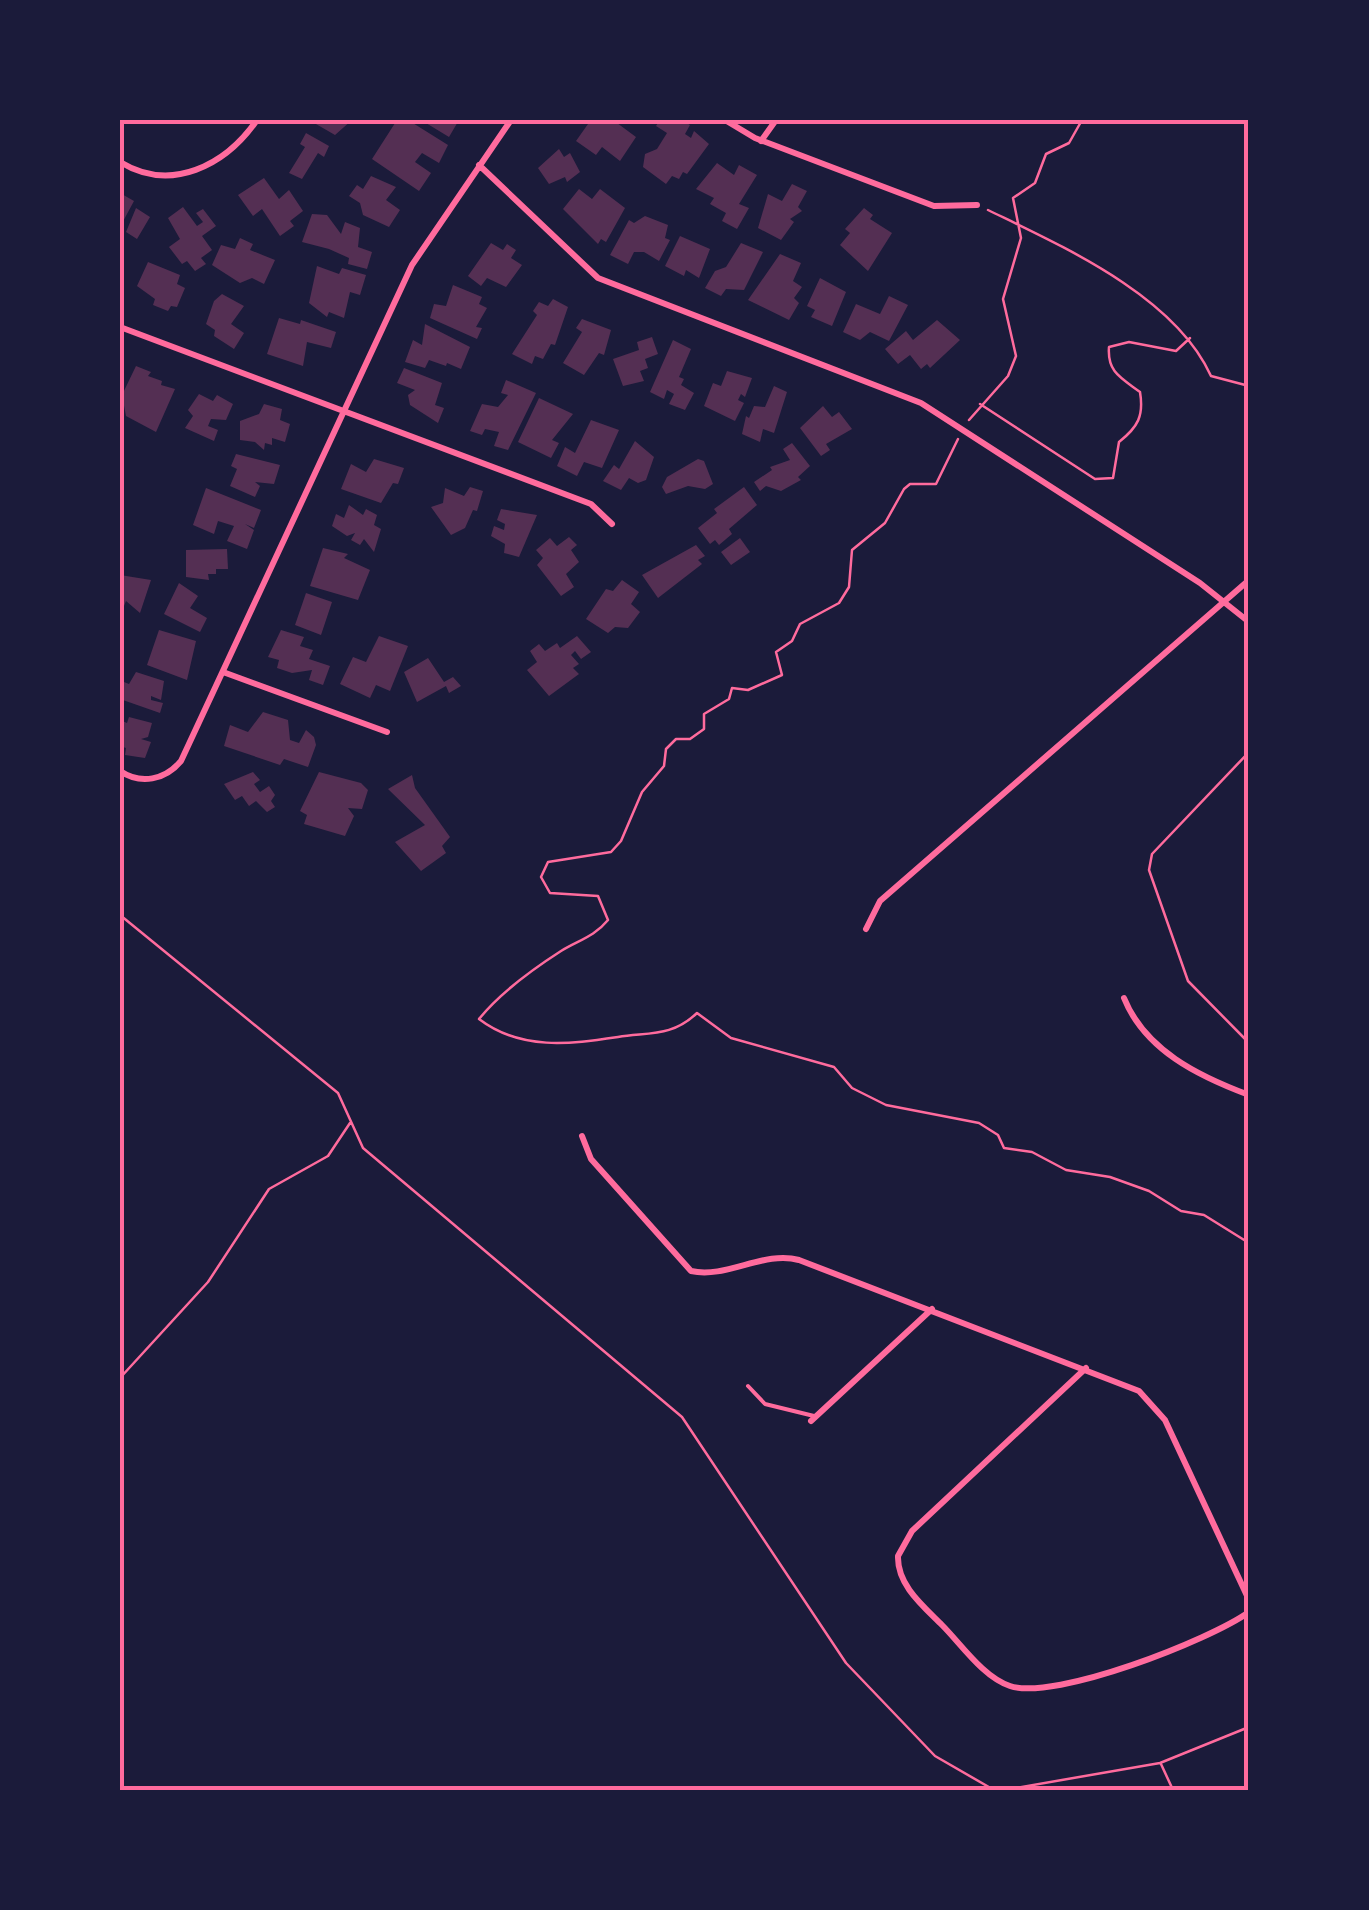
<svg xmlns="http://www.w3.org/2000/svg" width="1369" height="1910" viewBox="0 0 1369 1910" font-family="Signika,sans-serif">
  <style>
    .building { fill: #542f53 }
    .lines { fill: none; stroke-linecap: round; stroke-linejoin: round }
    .path { stroke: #ff6b9d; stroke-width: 2.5 }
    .service { stroke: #ff6b9d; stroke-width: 4 }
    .minor { stroke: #ff6b9d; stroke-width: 6 }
    .neatline { fill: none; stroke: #ff6b9d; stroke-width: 4 }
  </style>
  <rect width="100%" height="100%" fill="#1b1b3a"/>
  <path class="building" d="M309,120H352L335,135Z
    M397,120H408L448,145L439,163L422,153L415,162L431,173L419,191L372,159Z
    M421,120H459L449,137Z
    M583,120H613L636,137L620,161L602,147L596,155L576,141L588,124Z
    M660,120H682L690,125L685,134L691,138L694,131L709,144L687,174L683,172L679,179L672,176L666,184L643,167L645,154L657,149L667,133L656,126Z
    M306,133L329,146L324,157L318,153L302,179L289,173L305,147L300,144Z
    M559,149L564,157L570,153L580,172L567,182L565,177L549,184L538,168Z
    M717,163L734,175L739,165L757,175L739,204L749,208L737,229L722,221L726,213L710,204L714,198L696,189Z
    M371,176L396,187L386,200L400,210L389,227L363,215L360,203L349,196L357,185L363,189Z
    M264,178L279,199L289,190L303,211L290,221L294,226L280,236L262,209L253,216L238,195Z
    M792,184L807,191L798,207L802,211L790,219L794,222L781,240L758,228L768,194L782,201Z
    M579,189L592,199L600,189L625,208L606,242L601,239L598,244L563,209Z
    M120,193L134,201L120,227Z
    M183,207L197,226L203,222L196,213L203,209L216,226L202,236L212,250L201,258L206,264L195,271L187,261L182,264L169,247L180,239L168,218Z
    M136,208L150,217L137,239L126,232Z
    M864,208L873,215L870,219L892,233L868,271L840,245L850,233L845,229Z
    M312,214L327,215L341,234L345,222L360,228L358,247L372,252L367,269L348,264L349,258L329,249L302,242Z
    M645,216L668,225L665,238L670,240L659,261L644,252H634L628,264L610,255L629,220L634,223Z
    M680,236L710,249L699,278L686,270L684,276L665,266Z
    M240,238L253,244L250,250L275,260L264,284L252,278L240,283L212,265L221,245L235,249Z
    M491,243L503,250L507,244L516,250L511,258L522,265L506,287L487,278L481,286L468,276Z
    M741,243L763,252L744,290L726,289L721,296L705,288L715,271L726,267Z
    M780,254L801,263L793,281L802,287L794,298L799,303L789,320L748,300Z
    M148,262L180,275L177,284L185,288L177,307L171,306L168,311L153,305L155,299L137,286Z
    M317,266L339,274L342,268L366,275L360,295L350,292L344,318L329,312L327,317L309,303Z
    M820,278L846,292L832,326L811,317L815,310L807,306Z
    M453,285L482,297L479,304L487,308L476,327L482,328L477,339L430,318L434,304L446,306Z
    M222,294L244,306L231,324L244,333L234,349L214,336L215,330L206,324L214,301Z
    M889,296L908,305L889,341L870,332L860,340L843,332L856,304L880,314Z
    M553,299L568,307L555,345L551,344L543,359L535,356L532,364L512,354L537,315L533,311L539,302L548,306Z
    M279,318L300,324L301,320L336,332L331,348L307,342L303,366L267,354Z
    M582,319L611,330L604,355L599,353L584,375L563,363L582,332L576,328Z
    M937,320L960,340L930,368L927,364L921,369L910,355L898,364L885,349L906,331L913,340Z
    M425,324L470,347L461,369L447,363L446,366L429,360L425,368L405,362L413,340L422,345Z
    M652,337L658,354L645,359L648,368L640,371L644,381L623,386L613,359L639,350L637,342Z
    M673,340L691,349L679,377L684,379L681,385L694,393L685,410L669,404L674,394L667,390L664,399L650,392Z
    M136,366L151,372L148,376L162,381L161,385L175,389L156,432L126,416L122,395Z
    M404,368L442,383L435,405L444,408L438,423L410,405L408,395L415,390L397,383Z
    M727,371L752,378L745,397L741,394L738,400L744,403L735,421L704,406L713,383L721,386Z
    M506,380L536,393L508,450L494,446L499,432L485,429L482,435L470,431L482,404L498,407L508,395L501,393Z
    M774,386L787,392L774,433L763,429L760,442L742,434L746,416L749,418L754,406L765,407Z
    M199,394L213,401L217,395L233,404L226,420L211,419L208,426L218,430L214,441L185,428L193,416L188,410Z
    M539,398L573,414L552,440L559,443L551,458L518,442Z
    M264,404L282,409L280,420L290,424L285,442L272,438V445L265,443L264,450L255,442L240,440V421L259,414Z
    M823,406L832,417L839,412L852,429L826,444L830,450L821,456L800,428Z
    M591,420L619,430L602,468L584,462L577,476L557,466L565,447L575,453Z
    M635,441L654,457L646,480L638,483L629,478L621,490L603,481L614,465L619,469Z
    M792,443L810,466L798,477L801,480L781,491L766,486L760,491L754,482L772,470L770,467L790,460L783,449Z
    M236,454L280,465L274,484L255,482L260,486L255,497L230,486L237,469L231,466Z
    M374,459L404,468L398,484L393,483L381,503L341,489L351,464L366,472Z
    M698,459L704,461L713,484L705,489L688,486L666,494L662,487L667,477Z
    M470,487L483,491L477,511L473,510L465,528L451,535L431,507L443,503L445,488L464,496Z
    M744,487L757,505L729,529L732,534L719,545L715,540L710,544L698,528L717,513L714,509Z
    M206,488L261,510L254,528L245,524L254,530L247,549L227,541L234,526L218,521L214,534L193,525Z
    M349,505L363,515L366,509L377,515L374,525L381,529L374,552L364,539L360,545L351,540L355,533L347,536L332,526L336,514L344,518Z
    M501,509L537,515L519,557L504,553L505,544L491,536L494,526L504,530L505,524L497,520Z
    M569,537L577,545L571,550L579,562L566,574L574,587L561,596L537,565L543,558L536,550L550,538L557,546Z
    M740,538L750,552L731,565L721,552Z
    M696,545L705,556L698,560L702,564L658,598L642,575Z
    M323,548L348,554L344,558L370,570L358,600L310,586Z
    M227,549L228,569H216V574H208L209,580L186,577V550Z
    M120,575L151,580L140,613L126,601L120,616Z
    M622,580L639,592L631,604L640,612L628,628L615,627L608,633L586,619L606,589L613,591Z
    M179,583L198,596L190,608L207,618L200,632L164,614Z
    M306,593L332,602L321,635L295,625Z
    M159,630L196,641L187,680L147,665Z
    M281,630L304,637L300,646L313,650L309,659L330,666L323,685L309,680L312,670L292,673L277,668L279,660L268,657Z
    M379,636L408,646L390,691L376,685L370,698L340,684L353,657L366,662Z
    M577,636L591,652L581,659L575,651L571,655L579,664L573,668L579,674L549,696L527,670L537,662L530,651L539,644L545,651L557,643L560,648Z
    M428,658L444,682L453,677L461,686L449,693L446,686L417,702L404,672Z
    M136,672L164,681L161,700L151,696V700L163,703L160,713L120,699L124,682L129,684Z
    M263,712L288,720L290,740L299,743L306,730L314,737L316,745L308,767L284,759L280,765L224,746L230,725L248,732Z
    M129,717L152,723L148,737L141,739L151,742L145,758L125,755L126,748L120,746V720L127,723Z
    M253,772L260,780L254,784L260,792L269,786L275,795L271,801L275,807L267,812L256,801L249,806L242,796L235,800L224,784Z
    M319,772L361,783L368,790L362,809L348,808L354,816L345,836L304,824L307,815L300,811Z
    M412,775L415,788L450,837L442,846L446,853L421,871L395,842L425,825L388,789Z"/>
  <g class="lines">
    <path class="path" d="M988,210C1064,247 1175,296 1211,376L1249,386
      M980,404L1095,479L1113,478L1119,442C1138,427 1144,416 1140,392C1121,378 1107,372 1109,347L1129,342L1176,351L1190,338
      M969,420L1008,376L1016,356L1003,299L1021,238L1013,198L1035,183L1046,154L1069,143L1082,120
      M958,439L936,484H910L904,489L885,523L852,550L849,587L839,603L800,624L792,641L776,652L782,675L748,690L732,688L729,699L704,714V729L690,739H676L666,749L664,766L642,792L621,841L611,852L548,862L541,877L550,893L598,896L608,920C594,937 579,940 561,951C533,969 500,993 479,1019C521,1051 570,1044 618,1037C649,1032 672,1037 697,1013L731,1038L834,1067L852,1088L886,1105L979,1123L998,1135L1004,1148L1032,1152L1066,1170L1110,1177L1149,1191L1181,1211L1204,1215L1249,1243
      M1249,752L1152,854L1149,870L1188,981L1249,1043
      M120,915L338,1093L363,1148L682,1417L846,1663L935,1756L994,1790
      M120,1378L208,1282L269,1189L328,1156L350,1123
      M1161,1764L1173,1790
      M1004,1790L1160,1763L1249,1727"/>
    <path class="service" d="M748,1386L765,1404L814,1416"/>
    <path class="minor" d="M725,120L755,138L934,206L977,205
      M761,141L776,120
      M120,162C171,193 225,166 257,120
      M479,165L598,278L921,403L1200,583L1249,622
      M120,327L591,504L612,524
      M223,672L387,732
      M120,771C141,785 165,780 181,761L412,265L511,120
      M866,929L880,901L1249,580
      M1124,998C1145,1050 1198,1076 1249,1095
      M582,1136L591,1159L691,1271C727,1279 764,1250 799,1260L1139,1391L1165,1420L1249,1600
      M1086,1368L912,1531L898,1556C897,1585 923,1606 942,1625C961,1644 983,1677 1010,1686C1055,1701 1210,1640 1249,1612
      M811,1421L932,1309"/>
  </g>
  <rect width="1369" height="1910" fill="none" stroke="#1b1b3a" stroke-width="245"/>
  <rect x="122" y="122" width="1124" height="1666" class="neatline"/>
</svg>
